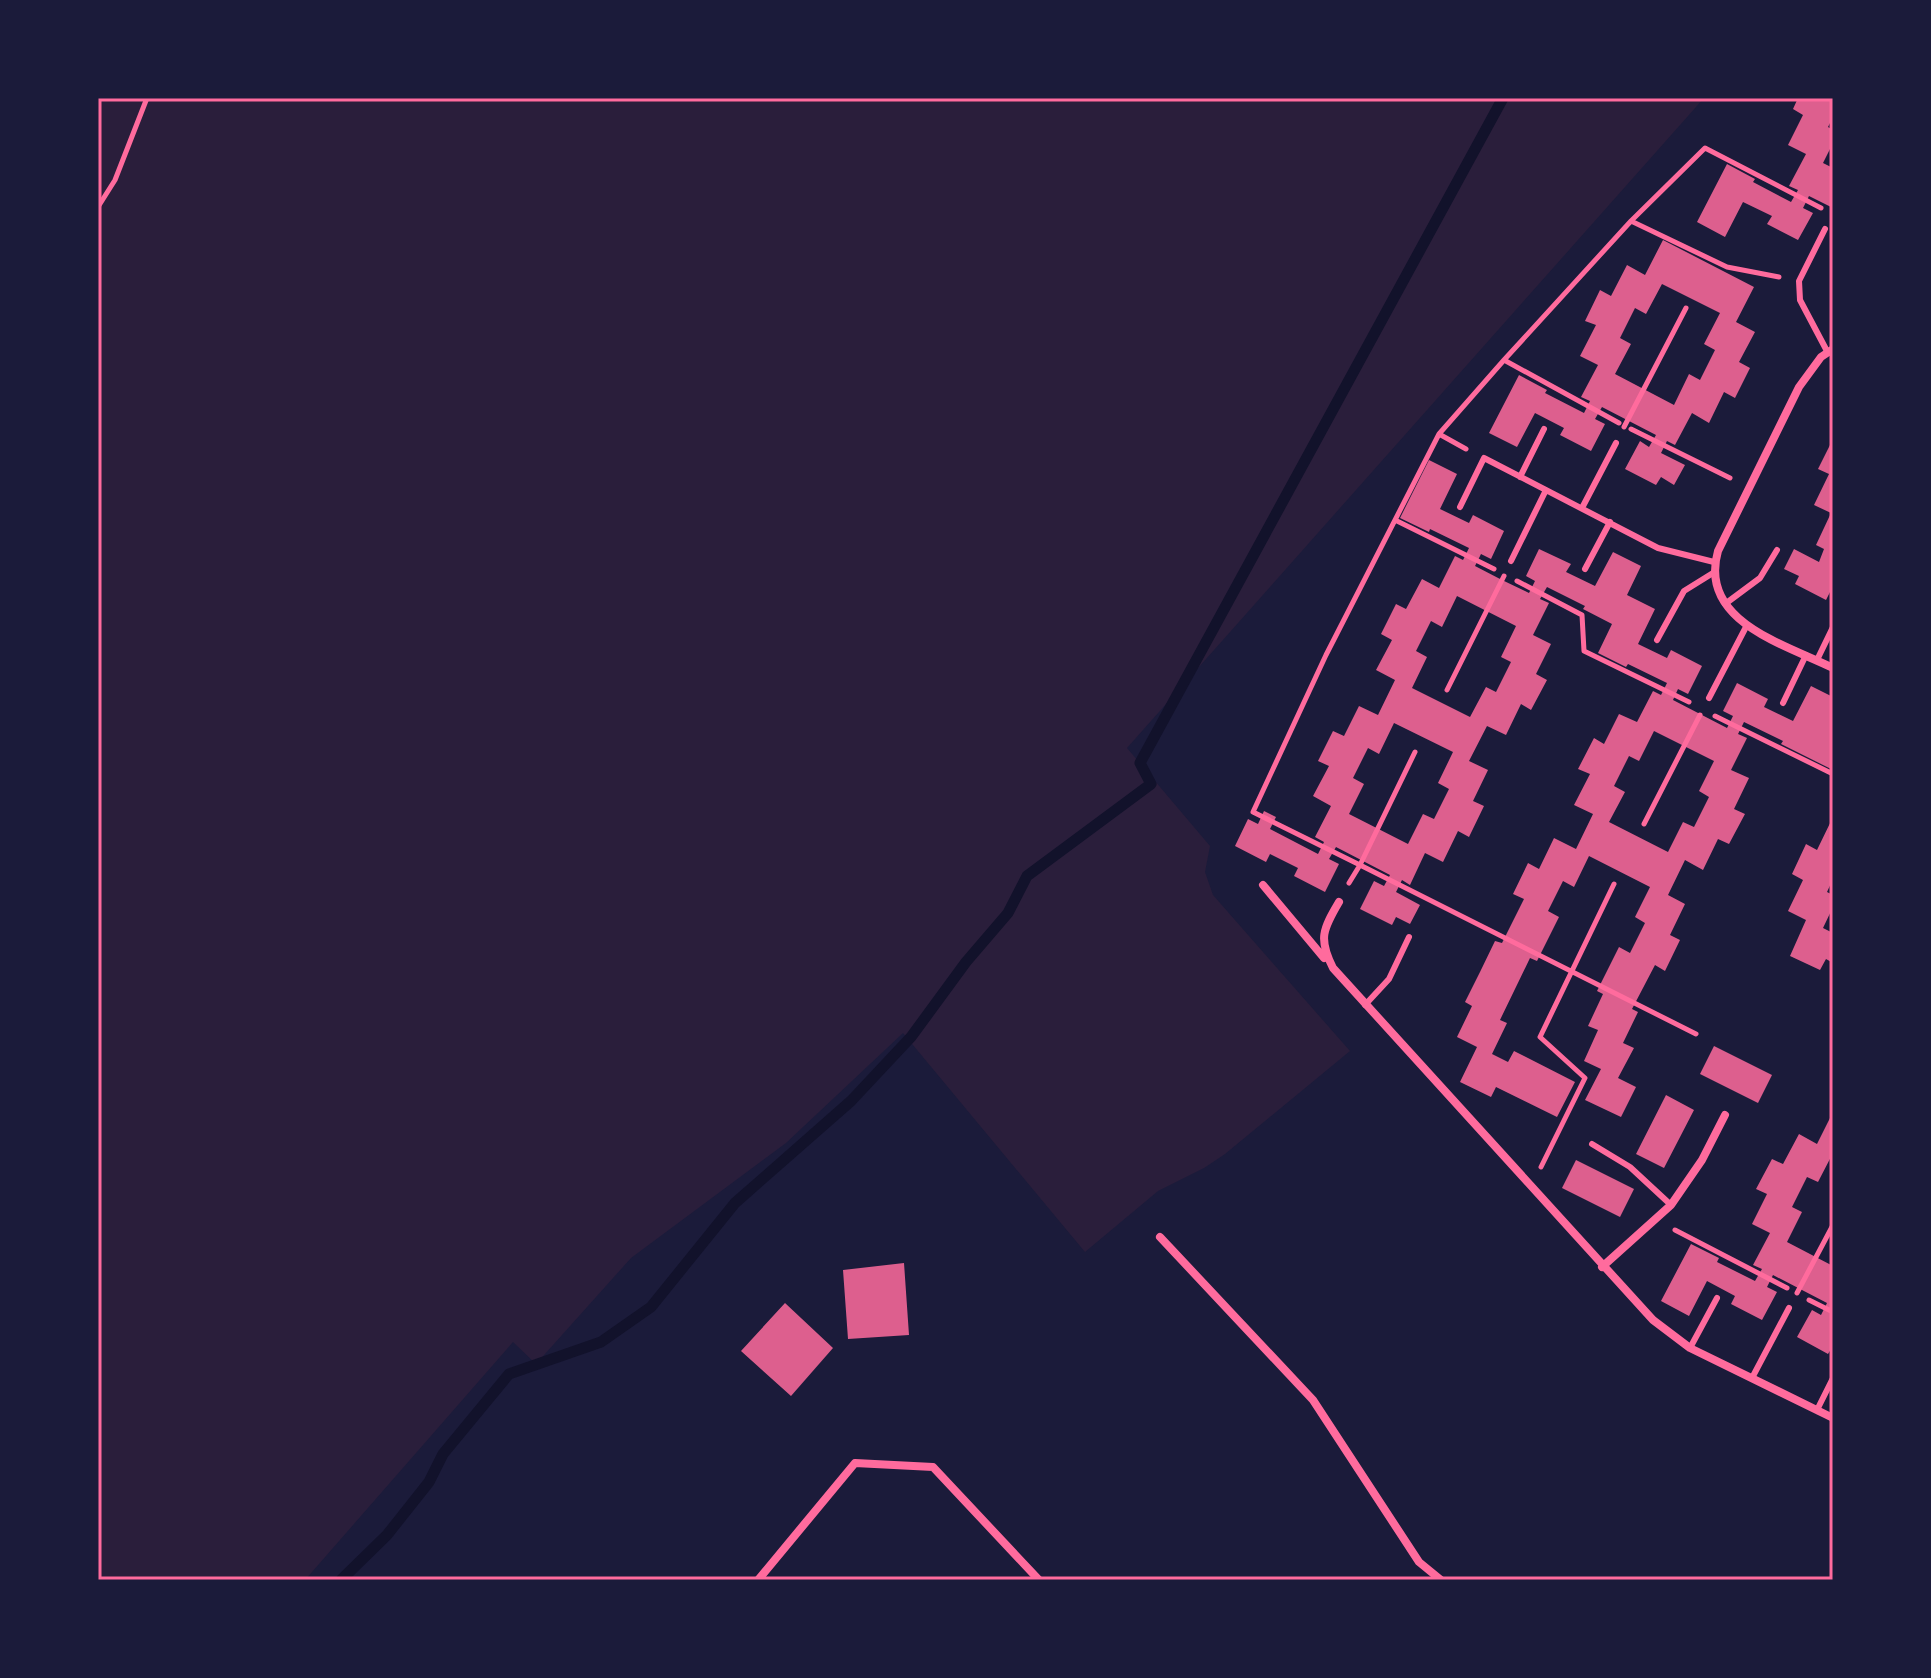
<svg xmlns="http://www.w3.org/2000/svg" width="1931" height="1678" viewBox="0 0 1931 1678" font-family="Figtree,sans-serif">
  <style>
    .green { fill: #2a1e3b }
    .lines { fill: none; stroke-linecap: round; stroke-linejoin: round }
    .stream { stroke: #12122b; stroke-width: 11 }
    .building { fill: #dd5f8e; fill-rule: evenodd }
    .path { stroke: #ff6b9d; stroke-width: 5 }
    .service { stroke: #ff6b9d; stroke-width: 6 }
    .minor { stroke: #ff6b9d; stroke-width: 8 }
    .neatline { fill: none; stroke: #ff6b9d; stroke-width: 3 }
  </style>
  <rect width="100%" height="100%" fill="#1b1b3a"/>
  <path class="green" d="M98,98H1704L1127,748L1210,846L1205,872L1213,895L1350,1051L1225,1154L1204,1168L1158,1191L1085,1252L903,1033L786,1143L631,1258L536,1364L513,1342L305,1580H98Z"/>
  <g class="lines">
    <path class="stream" d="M341,1580L387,1535L429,1482L443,1454L509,1374L601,1342L651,1307L735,1203L851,1101L911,1037L966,962L1008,913L1027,876L1151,784L1140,763L1503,98"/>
  </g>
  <path class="building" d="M1798,98H1833V117L1828,127L1833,130V143L1823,163L1833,168V208L1809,196L1803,208L1813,213L1798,240L1767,224L1772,216L1743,202L1725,237L1697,222L1727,164L1755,179L1753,182L1791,202L1798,190L1789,186L1806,154L1788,145L1803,115L1793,109Z
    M1663,240L1754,287L1736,322L1755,332L1739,362L1750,368L1735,398L1724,392L1709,423L1692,413L1675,445L1667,441L1661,453L1685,465L1674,485L1661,477L1656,485L1625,469L1640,441L1649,447L1656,435L1602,407L1595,419L1605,424L1591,451L1560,435L1564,428L1535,413L1517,447L1489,433L1519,375L1547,390L1545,393L1584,413L1590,401L1581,397L1598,365L1580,356L1596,325L1585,321L1600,290L1611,296L1627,265L1645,275ZM1662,284L1720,313L1704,344L1715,350L1700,380L1689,374L1674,405L1615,374L1631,344L1620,338L1635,308L1646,314Z
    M1833,439V561L1830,567L1833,568V586L1826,600L1795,584L1799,576L1784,569L1794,549L1819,562L1824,549L1816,545L1831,513L1814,505L1829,474L1818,469Z
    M1429,460L1457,474L1440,509L1469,523L1473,515L1504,531L1491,559L1481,554L1475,566L1502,580L1529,593L1535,581L1526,576L1539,549L1571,564L1566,572L1595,586L1613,552L1641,566L1627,595L1655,609L1638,644L1667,658L1671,650L1702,666L1688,694L1678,689L1673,700L1727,728L1733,716L1723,711L1737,683L1768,699L1764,707L1793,721L1811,686L1833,697V770L1781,744L1783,741L1744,722L1738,734L1747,738L1731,770L1749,778L1734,809L1745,814L1729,844L1718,839L1703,870L1685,860L1668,895L1685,904L1670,935L1680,940L1665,971L1655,965L1632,1009L1638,1012L1623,1043L1634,1048L1618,1078L1636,1087L1621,1117L1585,1100L1601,1069L1584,1061L1598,1030L1588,1026L1603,994L1597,991L1619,947L1630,953L1645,923L1635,917L1650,887L1589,856L1574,887L1563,881L1548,911L1559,917L1537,961L1530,958L1500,1020L1507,1023L1492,1054L1508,1062L1514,1051L1575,1082L1557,1117L1496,1087L1491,1097L1460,1082L1477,1047L1457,1037L1472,1006L1465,1002L1480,972L1495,941L1502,943L1524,899L1513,894L1528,863L1539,869L1554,838L1576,849L1593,814L1574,805L1590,774L1578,769L1594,738L1604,744L1619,714L1637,722L1653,691L1661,695L1667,683L1628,664L1626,667L1598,653L1612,624L1583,609L1585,606L1547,587L1540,599L1549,603L1533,635L1551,644L1536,674L1547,680L1531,710L1521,704L1506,735L1487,726L1469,761L1488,770L1473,801L1484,806L1469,837L1458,831L1443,862L1425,853L1410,885L1402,880L1396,892L1420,905L1410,924L1396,917L1392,925L1360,909L1374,881L1384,886L1390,875L1336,847L1329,859L1339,864L1325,892L1294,876L1298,868L1270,854L1266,862L1235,846L1248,819L1258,824L1264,811L1276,817L1270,829L1318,854L1324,842L1315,837L1331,806L1313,796L1329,766L1318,761L1333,731L1344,736L1359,706L1378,715L1395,680L1376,670L1392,640L1381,634L1396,604L1406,609L1422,579L1439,588L1455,556L1463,560L1469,548L1430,529L1429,532L1400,518ZM1457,596L1516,626L1501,657L1511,662L1496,692L1486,687L1470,717L1412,688L1427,657L1416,651L1431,621L1442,627ZM1394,723L1453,752L1438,783L1449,789L1434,819L1423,814L1408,844L1349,814L1364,784L1353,778L1368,748L1379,754ZM1654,731L1714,761L1699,791L1709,797L1694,827L1683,822L1668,852L1609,822L1625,792L1614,786L1629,756L1639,761Z
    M1833,817V879L1827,892L1833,895V907L1823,928L1833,933V963L1826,959L1820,970L1790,956L1806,920L1788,911L1803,880L1792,874L1806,844L1817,850Z
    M1714,1046L1772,1075L1758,1103L1700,1074Z
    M1666,1095L1694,1110L1664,1168L1636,1154Z
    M1833,1112V1153L1818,1182L1807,1177L1792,1207L1802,1212L1787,1242L1833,1266V1346L1828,1354L1797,1337L1812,1310L1821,1315L1827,1303L1773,1275L1767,1287L1777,1292L1762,1320L1731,1304L1735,1296L1707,1281L1689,1316L1661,1301L1691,1244L1719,1258L1717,1262L1755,1281L1762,1269L1753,1265L1770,1233L1752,1224L1767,1194L1756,1189L1772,1159L1783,1164L1799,1134L1817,1144Z
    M1576,1160L1634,1189L1620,1217L1562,1188Z
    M904,1263L909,1335L848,1339L843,1270Z
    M785,1303L833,1348L791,1396L741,1351Z"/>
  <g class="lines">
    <path class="path" d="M98,207L115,180L147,98
      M1779,277L1727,267L1631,221L1705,148L1821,208
      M1619,423L1504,360L1631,221
      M1624,427L1686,308
      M1631,429L1730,478
      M1466,449L1439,434L1504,360
      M1395,520L1494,569
      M1517,581L1582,615L1584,651L1689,702
      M1447,690L1504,576
      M1715,716L1833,774
      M1415,752L1360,865L1253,812L1326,655L1439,434
      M1644,824L1700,715
      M1349,883L1360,865L1696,1034
      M1541,1167L1585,1078L1540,1037L1614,884
      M1675,1230L1787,1288
      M1797,1293L1833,1225
      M1809,1300L1833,1312"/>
    <path class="service" d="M1825,229L1799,281L1800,300L1828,353
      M1520,477L1544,429
      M1460,507L1484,458L1658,548L1714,562
      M1582,508L1616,443
      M1511,561L1546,490
      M1585,569L1610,522
      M1725,604L1760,578L1777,550
      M1657,640L1684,591L1713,573
      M1817,660L1833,627
      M1709,698L1747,625
      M1783,703L1806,655
      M1365,1005L1389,979L1409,937
      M1592,1144L1630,1167L1671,1205
      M1690,1348L1717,1298
      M1752,1378L1789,1308
      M1817,1410L1833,1378"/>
    <path class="minor" d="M1833,349L1821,357L1799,387L1718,551C1698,621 1784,644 1833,668
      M1263,885L1324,958
      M1339,902C1323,929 1318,939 1333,968L1653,1320L1690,1348L1833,1418
      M1160,1237L1313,1400L1419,1562L1441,1580
      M1602,1267L1671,1205L1702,1160L1725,1115
      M758,1580L855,1463L933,1467L1039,1580"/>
  </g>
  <rect width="1931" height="1678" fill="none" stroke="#1b1b3a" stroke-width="200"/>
  <rect x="100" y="100" width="1731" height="1478" class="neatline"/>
</svg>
